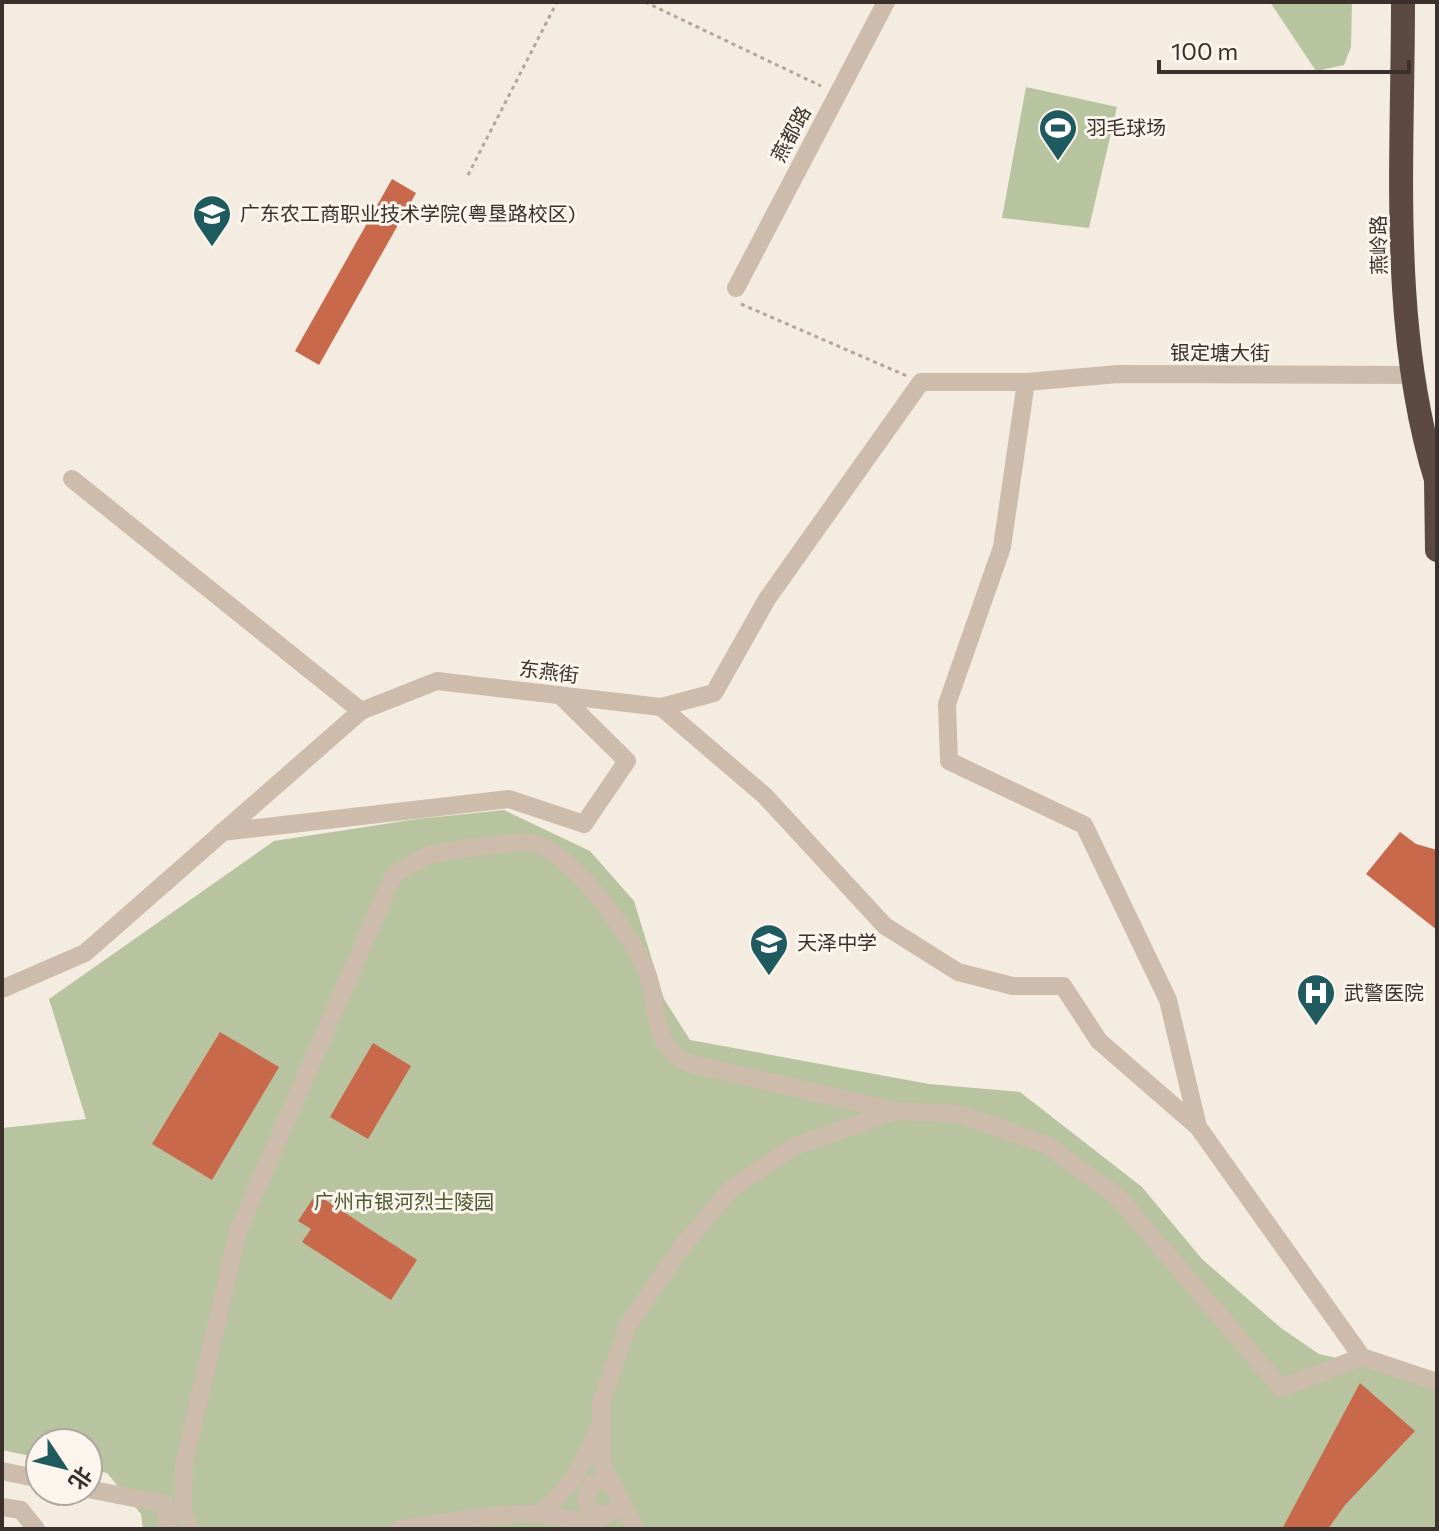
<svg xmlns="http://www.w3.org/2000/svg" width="1439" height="1531" viewBox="0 0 1439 1531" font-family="Commissioner,'Noto Sans SC',sans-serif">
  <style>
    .green { fill: #b8c4a0 }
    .building { fill: #c8694b }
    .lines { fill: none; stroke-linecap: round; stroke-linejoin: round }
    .path { stroke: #b9a596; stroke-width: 3; stroke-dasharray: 4 4; stroke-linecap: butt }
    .street { stroke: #cdbbac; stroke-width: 18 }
    .highway { stroke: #5c4a42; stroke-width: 24 }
    .labels { text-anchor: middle; stroke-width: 6; stroke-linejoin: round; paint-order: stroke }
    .poi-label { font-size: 20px; fill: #3b302b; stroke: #fbf5ee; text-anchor: start }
    .street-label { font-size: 20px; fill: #3b302b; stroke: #fbf5ee }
    .park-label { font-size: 20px; fill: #4a5a2e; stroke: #fbf5ee }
  </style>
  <rect width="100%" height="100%" fill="#f4ebe1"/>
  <path class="green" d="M1270,2H1352L1351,47L1344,65L1316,71Z
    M1026,87L1117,107L1089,228L1002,218Z
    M504,810L590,851L634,901L664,999L690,1040L929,1084L1020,1092L1142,1187L1202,1259L1281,1328L1319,1354L1383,1369L1437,1391V1529H143L141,1514L107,1473L88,1469V1443H40V1458L2,1450V1128L86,1119L49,999L274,841L417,819Z"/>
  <path class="building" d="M392,179L416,193L319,365L295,351Z
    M1400,832L1416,844L1437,850V930L1366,874Z
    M220,1032L279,1067L212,1180L152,1144Z
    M373,1043L411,1066L368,1139L330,1117Z
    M316,1194L417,1260L391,1300L302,1242L311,1229L298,1221Z
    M1360,1383L1415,1431L1345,1505L1328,1529H1282Z"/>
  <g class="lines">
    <path class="path" d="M645,2L821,86
      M468,175L557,2
      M741,304L907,376"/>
    <path class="street" d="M736,288L886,2
      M1026,382L1002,547L947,704L949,761L1084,825L1168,1000L1198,1127L1362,1357L1437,1382
      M72,479L361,711
      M661,707L765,796L885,926L958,972L1013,986H1063L1099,1041L1198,1127
      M222,832L509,799L584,824L627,761L560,695
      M2,989L85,953L361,711L437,681L661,707L714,693L767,599L921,382H1026L1118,374L1413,375
      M2,1471L40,1479
      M611,1482L605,1480L592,1484L586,1498L588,1509L602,1516L616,1509L621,1501
      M88,1489L164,1504L168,1529
      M2,1507L21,1510L36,1529
      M539,1513C568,1493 586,1461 598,1428
      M190,1529L183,1512L184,1464L238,1231L394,874C405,868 416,861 427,856C439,851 517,841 531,843C568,847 635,939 647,973C660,1009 650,1045 688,1063L895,1111L960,1114L1047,1145L1118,1197L1281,1388L1362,1357
      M399,1529C462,1522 537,1499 597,1529
      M635,1529L602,1464L601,1403L628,1325L684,1244L731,1189L793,1147L895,1111"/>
    <path class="highway" d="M1403,2C1403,161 1389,329 1437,483
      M1436,479L1437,550"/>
  </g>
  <defs>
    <symbol id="stadium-pin" viewBox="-11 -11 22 30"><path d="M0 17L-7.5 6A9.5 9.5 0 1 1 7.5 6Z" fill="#1f5a5e" stroke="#fbf5ee"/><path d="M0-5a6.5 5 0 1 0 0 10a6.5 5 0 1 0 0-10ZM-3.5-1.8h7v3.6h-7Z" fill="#fff"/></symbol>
    <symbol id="university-pin" viewBox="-11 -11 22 30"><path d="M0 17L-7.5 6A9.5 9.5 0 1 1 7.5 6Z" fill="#1f5a5e" stroke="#fbf5ee"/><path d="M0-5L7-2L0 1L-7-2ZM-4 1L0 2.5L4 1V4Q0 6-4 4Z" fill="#fff"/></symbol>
    <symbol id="school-pin" viewBox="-11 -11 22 30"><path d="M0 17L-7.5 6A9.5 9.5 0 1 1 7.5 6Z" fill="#1f5a5e" stroke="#fbf5ee"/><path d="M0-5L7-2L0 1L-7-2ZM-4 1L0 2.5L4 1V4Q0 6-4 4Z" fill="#fff"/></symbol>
    <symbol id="hospital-pin" viewBox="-11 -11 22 30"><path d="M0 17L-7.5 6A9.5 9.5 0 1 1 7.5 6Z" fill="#1f5a5e" stroke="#fbf5ee"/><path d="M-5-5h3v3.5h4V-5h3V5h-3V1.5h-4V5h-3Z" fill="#fff"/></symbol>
  </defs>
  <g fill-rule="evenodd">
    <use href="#stadium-pin" x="1036" y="106" width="44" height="60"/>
    <use href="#university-pin" x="190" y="192" width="44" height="60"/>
    <use href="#school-pin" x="747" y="921" width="44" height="60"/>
    <use href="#hospital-pin" x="1294" y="971" width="44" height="60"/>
  </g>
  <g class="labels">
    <g class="poi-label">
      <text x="1086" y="135">羽毛球场</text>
      <text x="240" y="221">广东农工商职业技术学院(粤垦路校区)</text>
      <text x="797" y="950">天泽中学</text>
      <text x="1344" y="1000">武警医院</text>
    </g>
    <g class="street-label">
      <text transform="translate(791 134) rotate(-62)" y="7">燕都路</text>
      <text transform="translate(1379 245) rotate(-91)" y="7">燕岭路</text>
      <text x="1220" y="360">银定塘大街</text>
      <text transform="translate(549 672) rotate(7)" y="7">东燕街</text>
    </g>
    <g class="park-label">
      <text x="404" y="1209">广州市银河烈士陵园</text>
    </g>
  </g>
  <rect width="1439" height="1531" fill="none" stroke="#3b302b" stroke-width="8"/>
  <g transform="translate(64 1467) rotate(125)"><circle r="38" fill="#fbf5ee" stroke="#aea6a0" stroke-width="2"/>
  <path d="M0-6L14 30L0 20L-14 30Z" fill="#1f5a5e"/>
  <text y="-12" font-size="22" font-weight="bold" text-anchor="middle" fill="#3b302b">北</text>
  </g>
  <path d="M1159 60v12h250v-12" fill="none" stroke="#3b302b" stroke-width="4"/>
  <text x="1171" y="60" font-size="24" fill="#3b302b" stroke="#fbf5ee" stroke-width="6" paint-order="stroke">100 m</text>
</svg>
